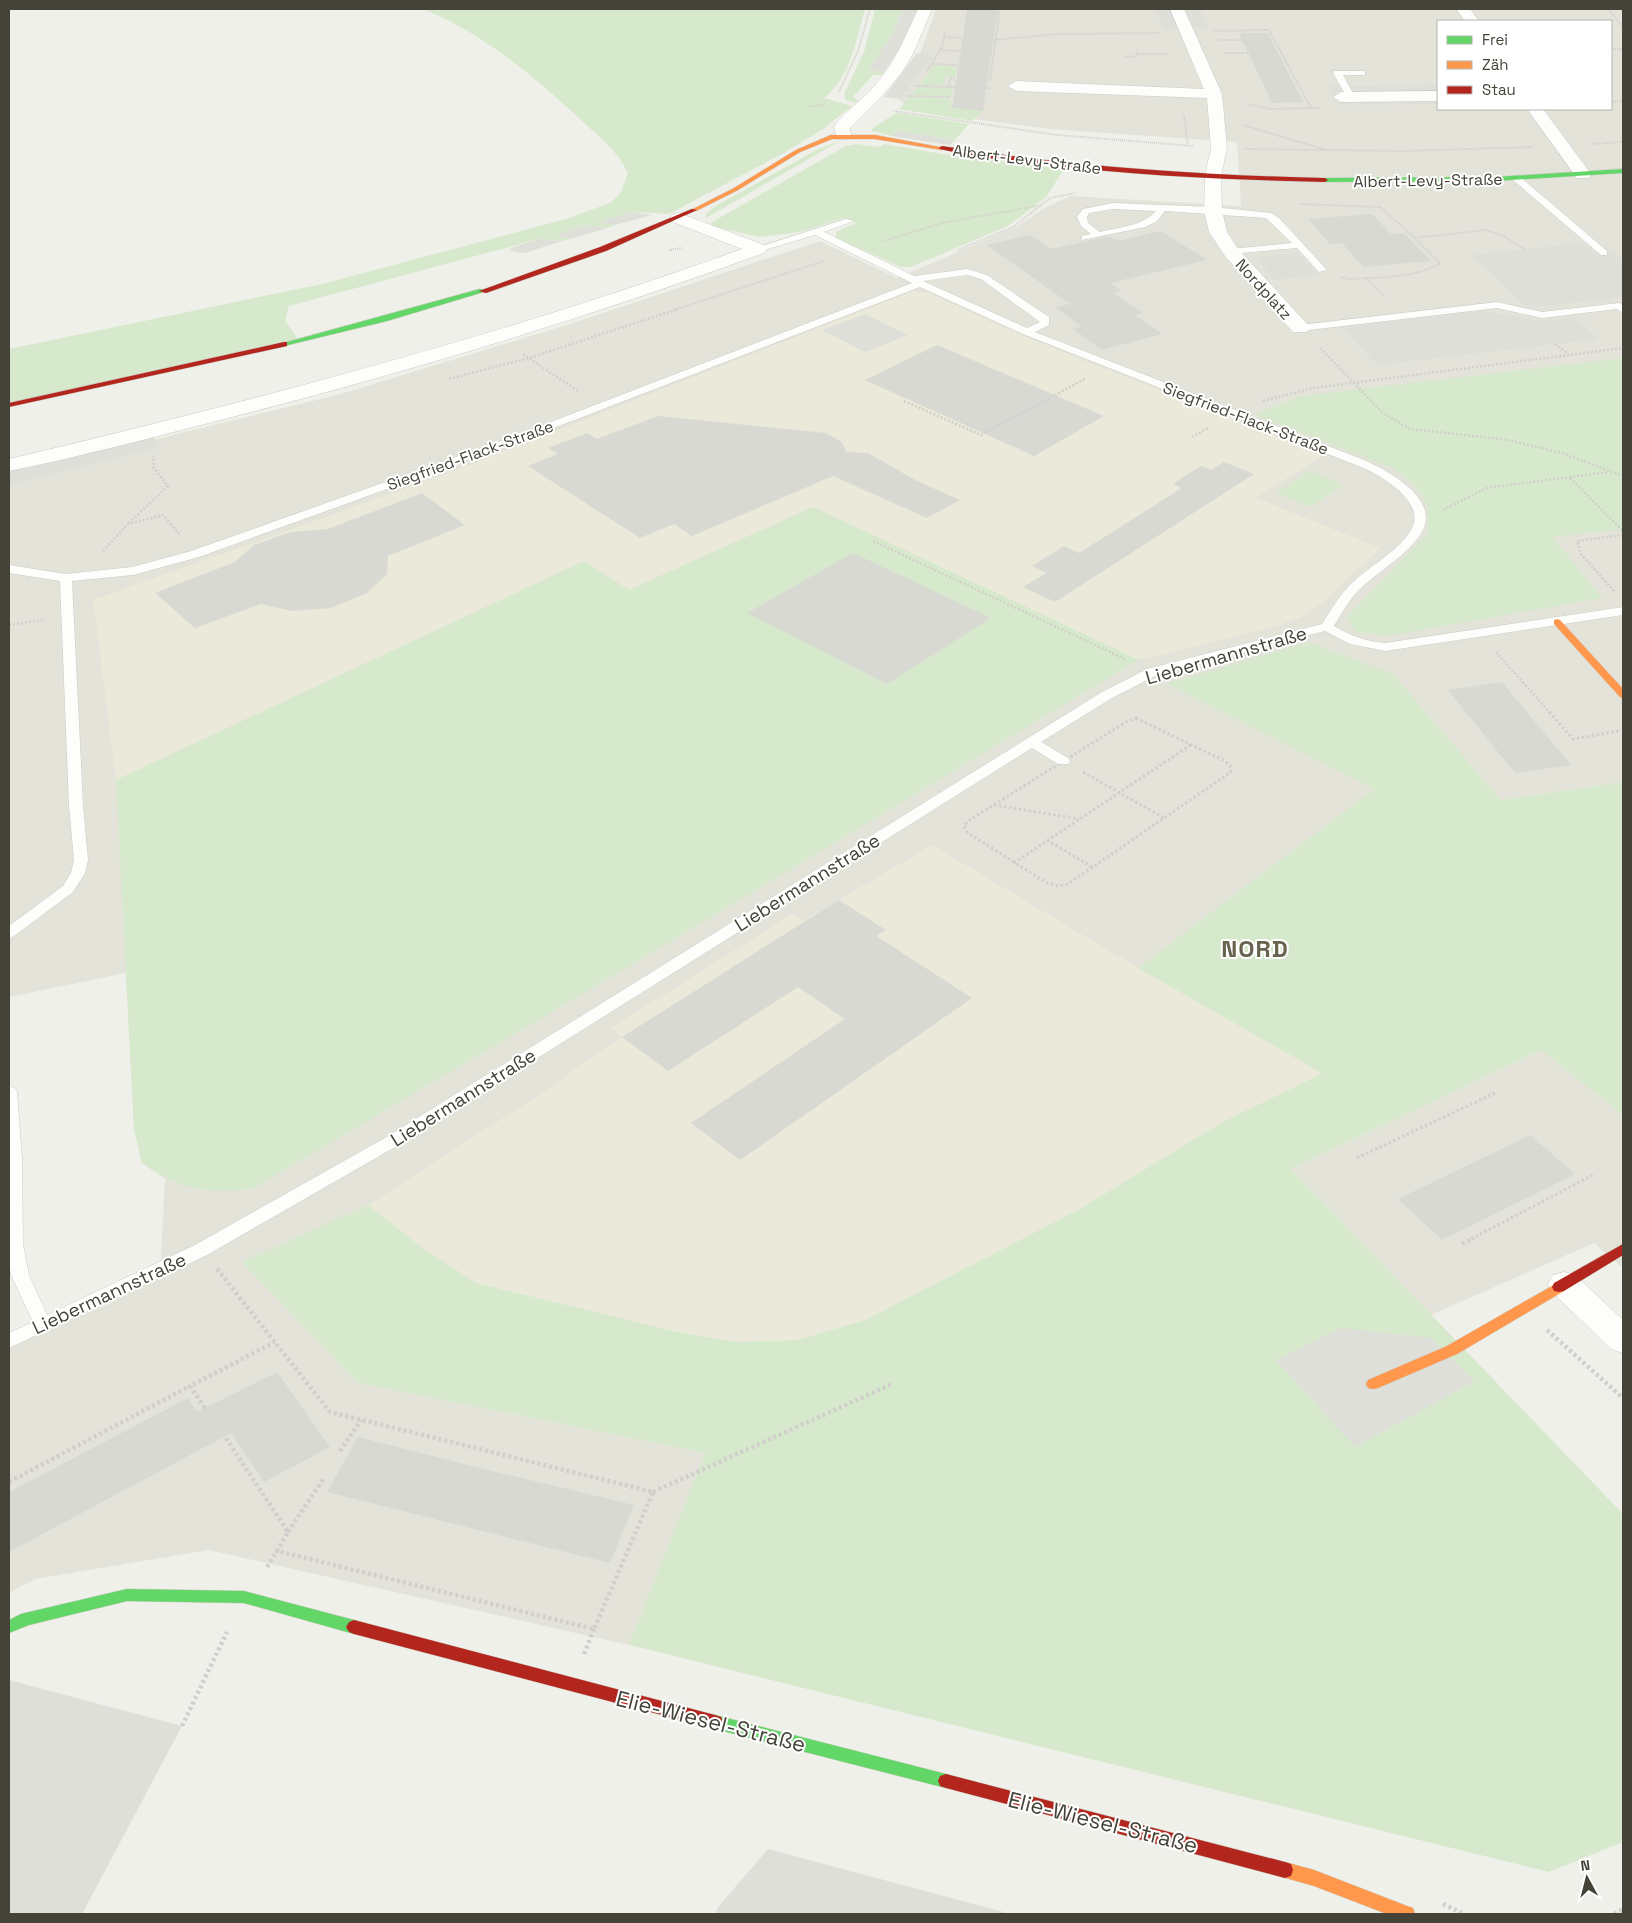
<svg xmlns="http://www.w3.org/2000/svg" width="1632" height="1923" viewBox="0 0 1632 1923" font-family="'Space Grotesk',sans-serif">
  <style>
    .residential { fill: #e3e3d9; fill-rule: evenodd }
    .education { fill: #eae9da }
    .green { fill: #d7e9cc }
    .parking { fill: #dfdfda }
    .building { fill: #d9d9d3 }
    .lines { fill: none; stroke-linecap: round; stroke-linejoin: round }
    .lane-casing { stroke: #ccccc6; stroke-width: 1 }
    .street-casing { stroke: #ccccc6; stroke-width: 1 }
    .fast-casing { stroke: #cecec2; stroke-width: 1 }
    .slow-casing { stroke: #cecec2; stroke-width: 1 }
    .jam-casing { stroke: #cecec2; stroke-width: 1 }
    .path-far3 { stroke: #d1cfcb; stroke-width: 2; stroke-dasharray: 1 1; stroke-linecap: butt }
    .path-far2 { stroke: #d1cfcb; stroke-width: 2.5; stroke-dasharray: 2 2; stroke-linecap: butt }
    .path-far1 { stroke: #d1cfcb; stroke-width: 3; stroke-dasharray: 2.5 2.5; stroke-linecap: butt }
    .path { stroke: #d1cfcb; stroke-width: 4.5; stroke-dasharray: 3 3; stroke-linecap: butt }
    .lane { fill: #fdfdfc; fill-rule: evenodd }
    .street { fill: #fdfdfc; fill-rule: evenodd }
    .fast { fill: #63d668; fill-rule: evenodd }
    .slow { fill: #ff974d; fill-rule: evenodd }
    .jam { fill: #b3261e; fill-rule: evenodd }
    .labels { text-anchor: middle; stroke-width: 4; stroke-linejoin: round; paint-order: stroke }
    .far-street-label { font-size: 16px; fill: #454337; stroke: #fff }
    .street-label { font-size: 19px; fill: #454337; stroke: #fff }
    .near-street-label { font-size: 22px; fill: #454337; stroke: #fff }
    .district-label { font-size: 24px; font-weight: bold; letter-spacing: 1px; fill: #67634f; stroke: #fff }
  </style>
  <rect width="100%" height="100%" fill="#f0f0ea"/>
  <path class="residential" d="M936,9H1623V782L1501,800L1393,674L1167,684L1375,789L1139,968L673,1331L476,1283L358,1383L706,1453L629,1645L209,1550L35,1579L9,1593V1348L160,1275L165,1179L142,1163L134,1129L126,973L9,997V475L341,394L573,323L820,241L897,278L1014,228L1043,209L1070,196L1241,206L1237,142L1050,129L912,111L893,94L918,60ZM1438,21H1611V109H1438Z
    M1541,1050L1623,1115V1268L1594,1243L1431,1315L1291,1169Z"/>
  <path class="education" d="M913,291L929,293L1007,329L1095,365L1325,454L1256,498L1380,548L1323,602L1304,616L1277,626L1139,660L813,507L629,590L584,561L116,780L93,600L449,473Z
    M932,845L1138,968L1323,1072L1221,1123L1078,1210L865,1320L797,1340L736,1342L673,1331L476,1283L421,1247L368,1205L537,1096L622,1037L611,1028L792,914L804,921Z"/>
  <path class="green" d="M423,9H865C856,39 851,78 824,98L852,106L823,129L782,154L669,214L632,212L599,222L615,225L607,228L586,225L556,235L571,239L562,241L539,239L289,306L285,320L299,341L93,389L9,405V349L322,284L566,219L610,203L620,194L628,173C617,150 598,136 580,119C533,76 483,33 423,9Z
    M875,9H902L893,34L868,70L884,72L882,75H873L853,97L858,101L855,103L846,100L844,94L864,52Z
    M934,65L957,67L955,76H946L944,85H920Z
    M919,87L952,89V96L911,95Z
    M915,97L951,99L950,108L984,109L972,121L899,109L909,98Z
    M896,113H899L969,124L955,140L897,131L891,136L870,130Z
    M840,141L706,218V214L714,207L820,148Z
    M857,144L880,147L884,144L943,154L1064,169L1046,197L1008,226L911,267H901L836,238V232L856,223L844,218L800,232L759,237L716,227L710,223L846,146Z
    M1623,358V529L1553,537L1602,598L1388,636L1356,632L1347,617L1427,534L1428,506L1415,486L1393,468L1257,416V413L1301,396Z
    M1310,471L1344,485L1310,507L1276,493Z
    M813,507L1139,660L640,960L254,1188C208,1195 181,1190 142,1163L134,1129L116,780L584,561L629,590Z
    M1309,642L1393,674L1501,800L1623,782V1115L1541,1050L1291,1169L1623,1514V1842L1549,1872L629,1645L705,1453L358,1383L242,1262L368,1205L421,1247L476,1283L673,1331L736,1342L797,1340L865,1320L1078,1210L1221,1123L1322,1073L1138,968L1374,789L1167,684Z"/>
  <path class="parking" d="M902,9H918L908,36L884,72L868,70L893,34Z
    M1156,9H1200L1208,27L1164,29Z
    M917,53L934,55L899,99L884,97Z
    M1438,85V104L1340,105L1330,86Z
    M897,131L955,140L950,145L891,136Z
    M632,212L652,215L615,225L598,222Z
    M586,225L607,228L571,239L555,235Z
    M539,239L562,241L525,253L510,251L511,248Z
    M1581,243L1593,252L1611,250L1623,260V297L1528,308L1472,255Z
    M1297,253L1319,275L1275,280L1255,257Z
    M1484,311L1541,321L1574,317L1599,339L1377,365L1342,327Z
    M865,314L908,335L865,352L822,330Z
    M149,432L161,447L9,485V465Z
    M1341,1328L1430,1338L1475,1381L1355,1447L1276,1360Z
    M9,1680L182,1726L82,1914L9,1913Z
    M768,1849L1011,1914H716L718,1907Z"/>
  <path class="building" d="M967,9H998L983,111L952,108Z
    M1239,33H1268L1303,102L1272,103Z
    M1372,214L1391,234L1404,233L1431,261L1363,267L1342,243L1330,244L1308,219Z
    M1161,231L1207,260L1110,283L1121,291L1113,293L1143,313L1135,315L1162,334L1102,350L1073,329L1082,327L1055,307L1070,304L987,245L1030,235L1051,249L1110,236L1117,241Z
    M937,345L1104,416L1034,456L865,380Z
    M658,416L826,433L842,442L846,452L868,453L917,481L960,500L927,518L833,476L692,536L674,524L640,538L528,466L558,454L548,448L587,433L597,439Z
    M1224,462L1254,474L1055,602L1023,587L1047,573L1032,566L1064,546L1079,553L1182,488L1173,484L1201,466L1211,470Z
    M422,493L465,525L388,556L387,574L367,593L331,608L292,611L261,604L195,628L155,593L235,562L254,545L291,532L328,529Z
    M853,553L911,580L991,618L887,684L747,613Z
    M1502,682L1536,723L1571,765L1515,773L1448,690Z
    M839,900L886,930L876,936L972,998L740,1160L691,1123L845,1019L798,987L668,1071L622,1037Z
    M1530,1135L1575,1174L1442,1240L1398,1199Z
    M277,1372L330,1447L264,1482L231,1433L9,1552V1492L188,1398L197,1412Z
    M358,1437L496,1472L634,1505L610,1563L327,1492Z"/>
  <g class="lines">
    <defs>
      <path id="lane" d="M1334,71H1365V75H1343L1355,97L1354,99H1348L1333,73Z
        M1513,176H1519L1607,251V255H1601L1513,180Z
        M1113,203L1213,207L1271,213L1279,218L1327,270L1319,272L1297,248L1228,254L1226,252L1231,249L1292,243L1266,218L1165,211L1156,222L1145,227L1082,240V236L1091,234L1081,226L1077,217L1083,209ZM1113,209L1156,211C1143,226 1119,227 1100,232L1088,223L1087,217L1089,213Z
        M846,219L854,221L824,232L914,276L967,269L987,275L1049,317V325L1035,332L1364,460C1387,470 1441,499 1422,532C1408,555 1380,570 1360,589C1349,599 1342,613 1334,626C1350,636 1366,641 1385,643L1623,607V615L1385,651L1350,644L1325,631L1157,675L1112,698L1041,742L1068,758L1070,761L1068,764H1058L1032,748L402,1143L207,1255L9,1348V1333L33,1322L11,1275L9,1262V1086L15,1088L17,1092L22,1159L23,1245L29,1275L47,1315L195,1245L390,1135L1102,692L1147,669L1322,624C1331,610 1339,596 1351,584C1369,566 1398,552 1411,530C1427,503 1384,478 1366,469L1023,334L920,287L520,441L199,557L133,575L72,581L83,805L88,860L85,873L73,892L14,936L9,938V926L63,886L71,873L74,860L69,805L60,581L9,573V565L66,574L132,567L191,551L512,437L912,283L815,235L758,252L753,249ZM967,275L981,279L1040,322L1027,328L923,281Z
        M1497,302L1542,312L1619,303L1623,305V313L1617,309L1542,318L1497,308L1300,331L1295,328L1300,325Z"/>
      <path id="street" d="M918,9H932L913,54L902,72L883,95L850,128L851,136L849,139H837L834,127C844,112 860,102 872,89C894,65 905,38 918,9Z
        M1170,9H1184L1222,94L1227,148L1221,176L1222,211L1227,232L1238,249L1307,324L1309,328L1307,332H1293L1225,256L1209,232L1204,211L1205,176L1211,148L1207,98L1016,91L1008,86L1016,81L1204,89Z
        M1456,9H1470L1479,21H1465Z
        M1438,91V101L1341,102L1333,97L1341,92Z
        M1527,109H1543L1591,174L1589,178H1577Z
        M679,213L764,245L767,249L764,253C589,317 412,371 232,417C158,436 83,456 9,471V459C257,400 502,336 742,249L673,222L670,218L673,214Z
        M1564,1272L1575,1275L1623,1320V1353L1611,1349L1553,1293L1548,1284L1553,1275Z"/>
      <path id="fast" d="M1623,169V173L1494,181L1325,182L1322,180L1325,178L1494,177Z
        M480,289L487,291L387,321L284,346L280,344Z
        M127,1589L244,1591L354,1620L359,1622L362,1627L359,1632L354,1634L244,1603L127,1601L29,1625L9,1633V1620L21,1614Z
        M715,1715L946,1774L952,1776L954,1781L952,1786L946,1788L715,1729L709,1727L707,1722L709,1717Z"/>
      <path id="slow" d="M831,135H875L945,148L942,150L875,139H832L800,152L738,190L696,211L691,210L734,188L796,150Z
        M1557,619L1560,620L1623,689V698L1620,697L1554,624V620Z
        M1559,1282L1564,1283L1566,1287L1564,1291L1457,1354L1378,1388L1373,1389L1368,1388L1366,1384L1368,1380L1447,1346Z
        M1285,1862L1314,1870L1407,1906L1413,1908L1415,1914H1387L1314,1886L1279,1876L1277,1870L1279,1864Z"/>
      <path id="jam" d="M942,146C1069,166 1196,175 1325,178L1328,180L1325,182C1235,180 1145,176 1056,166C1017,162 978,158 940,149L939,148Z
        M692,209L697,210L606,251L486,293L479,291L600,247Z
        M284,342H287V346L9,407V403Z
        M1623,1244V1255L1564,1291L1559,1292L1554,1291L1552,1287L1554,1283Z
        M354,1620L715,1715L721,1717L723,1722L721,1727L715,1729L354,1634L349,1632L346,1627L349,1622Z
        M946,1774L1285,1862L1291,1864L1293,1870L1291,1876L1285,1878L946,1788L940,1786L938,1781L940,1776Z"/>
    </defs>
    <use href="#lane" class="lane-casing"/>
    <use href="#street" class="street-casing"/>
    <use href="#fast" class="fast-casing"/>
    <use href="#slow" class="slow-casing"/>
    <use href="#jam" class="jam-casing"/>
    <path class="path-far3" d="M1608,9L1623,27
      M1214,31L1269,30L1311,108
      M944,37L962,38
      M995,40L1058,34L1160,33
      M1218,40H1243
      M1611,49H1623
      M940,50L959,51
      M1225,53H1249
      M1137,54H1168
      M1125,57L1138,56L1136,52
      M932,64L957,65
      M927,71L942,47L945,32
      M990,80L1000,9
      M915,86L956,87
      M949,87L950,78H954
      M981,88H991
      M839,92L858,51L870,9
      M907,96L951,97
      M1611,102L1623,101
      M1247,104L1270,109L1320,108
      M809,107L825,104
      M894,111L1057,135L1193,146
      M1184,115L1188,146
      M1243,125L1326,150
      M1591,144L1623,142
      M1244,149L1403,151L1533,147
      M1301,204L1380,207L1415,238L1486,230L1501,235L1525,249
      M884,241L942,223L1042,205
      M669,250L682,248
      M958,250L1013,227L1050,198L1075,193
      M1341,277L1349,279C1380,277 1413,279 1440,263L1415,239
      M1366,278L1386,297
      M674,310L824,261"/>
    <path class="path-far2" d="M1555,344L1568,354
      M1320,348L1383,413L1410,429L1508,440L1562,453L1623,476
      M523,354L578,391
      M449,379L529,358L678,309
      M904,401L981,435L1085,379
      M1263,401L1313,388L1623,348
      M1192,437L1208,428
      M1570,478L1623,531
      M1443,510L1487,488L1608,472
      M129,523L168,486L154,468L153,456
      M873,541L1125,659
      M103,551L128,524L163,515L179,534
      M1614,591L1581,554L1577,541L1623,535
      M9,625L43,620
      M1496,652L1551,714"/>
    <path class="path-far1" d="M1549,712L1573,739L1619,731
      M1136,718L1225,761L1230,766L1231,772L1068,884L1058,886L1047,883L968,833L964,826L968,821L1126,722Z
      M1083,772L1164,818
      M994,805L1079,819
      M1047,840L1092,867
      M1014,863L1192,744
      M1357,1158L1495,1093
      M1471,1239L1593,1175"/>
    <path class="path" d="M1462,1244L1474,1238
      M217,1269L330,1412L653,1492L594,1629L277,1551L288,1532L225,1437
      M1547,1330L1623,1398
      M205,1408L190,1386L275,1342
      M340,1451L361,1420
      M9,1482L190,1386
      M653,1492L892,1384
      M288,1532L324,1478
      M267,1567L277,1551
      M584,1654L594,1629
      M182,1726L227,1632
      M1443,1904L1464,1914
      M1614,1914L1623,1909"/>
    <use href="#lane" class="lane"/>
    <use href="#street" class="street"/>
    <use href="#fast" class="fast"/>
    <use href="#slow" class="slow"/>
    <use href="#jam" class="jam"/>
  </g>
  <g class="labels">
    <g class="far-street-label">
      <text transform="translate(1027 159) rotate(7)" y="6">Albert-Levy-Straße</text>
      <text transform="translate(1428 180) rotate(-1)" y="6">Albert-Levy-Straße</text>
      <text transform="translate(1264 289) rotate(48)" y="6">Nordplatz</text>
      <text transform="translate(1246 418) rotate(21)" y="6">Siegfried-Flack-Straße</text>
      <text transform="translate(470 455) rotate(-20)" y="6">Siegfried-Flack-Straße</text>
    </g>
    <g class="street-label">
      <text transform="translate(1226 655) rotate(-16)" y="7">Liebermannstraße</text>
      <text transform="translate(807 882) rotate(-32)" y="7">Liebermannstraße</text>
      <text transform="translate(463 1097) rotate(-32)" y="7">Liebermannstraße</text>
      <text transform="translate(109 1293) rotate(-25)" y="7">Liebermannstraße</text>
    </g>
    <g class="near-street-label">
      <text transform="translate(711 1721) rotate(14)" y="8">Elie-Wiesel-Straße</text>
      <text transform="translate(1103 1822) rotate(14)" y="8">Elie-Wiesel-Straße</text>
    </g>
    <g class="district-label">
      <text x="1255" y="957">NORD</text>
    </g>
  </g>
  <rect width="1632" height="1923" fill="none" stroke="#454337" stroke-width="20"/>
  <rect x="1437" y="20" width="175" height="90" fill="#ffffff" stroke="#b5b4af"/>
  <rect x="1447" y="36" width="25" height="8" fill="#63d668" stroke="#b5b4af"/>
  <text x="1482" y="45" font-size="15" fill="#454337">Frei</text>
  <rect x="1447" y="61" width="25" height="8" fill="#ff974d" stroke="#b5b4af"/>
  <text x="1482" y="70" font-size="15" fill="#454337">Zäh</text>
  <rect x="1447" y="86" width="25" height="8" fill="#b3261e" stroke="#b5b4af"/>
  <text x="1482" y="95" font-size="15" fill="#454337">Stau</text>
  <g transform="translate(1587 1878) rotate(353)" stroke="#ffffff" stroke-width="4" paint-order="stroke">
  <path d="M0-4L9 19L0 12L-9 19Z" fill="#454337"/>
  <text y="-8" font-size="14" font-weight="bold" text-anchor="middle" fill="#454337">N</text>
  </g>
</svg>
